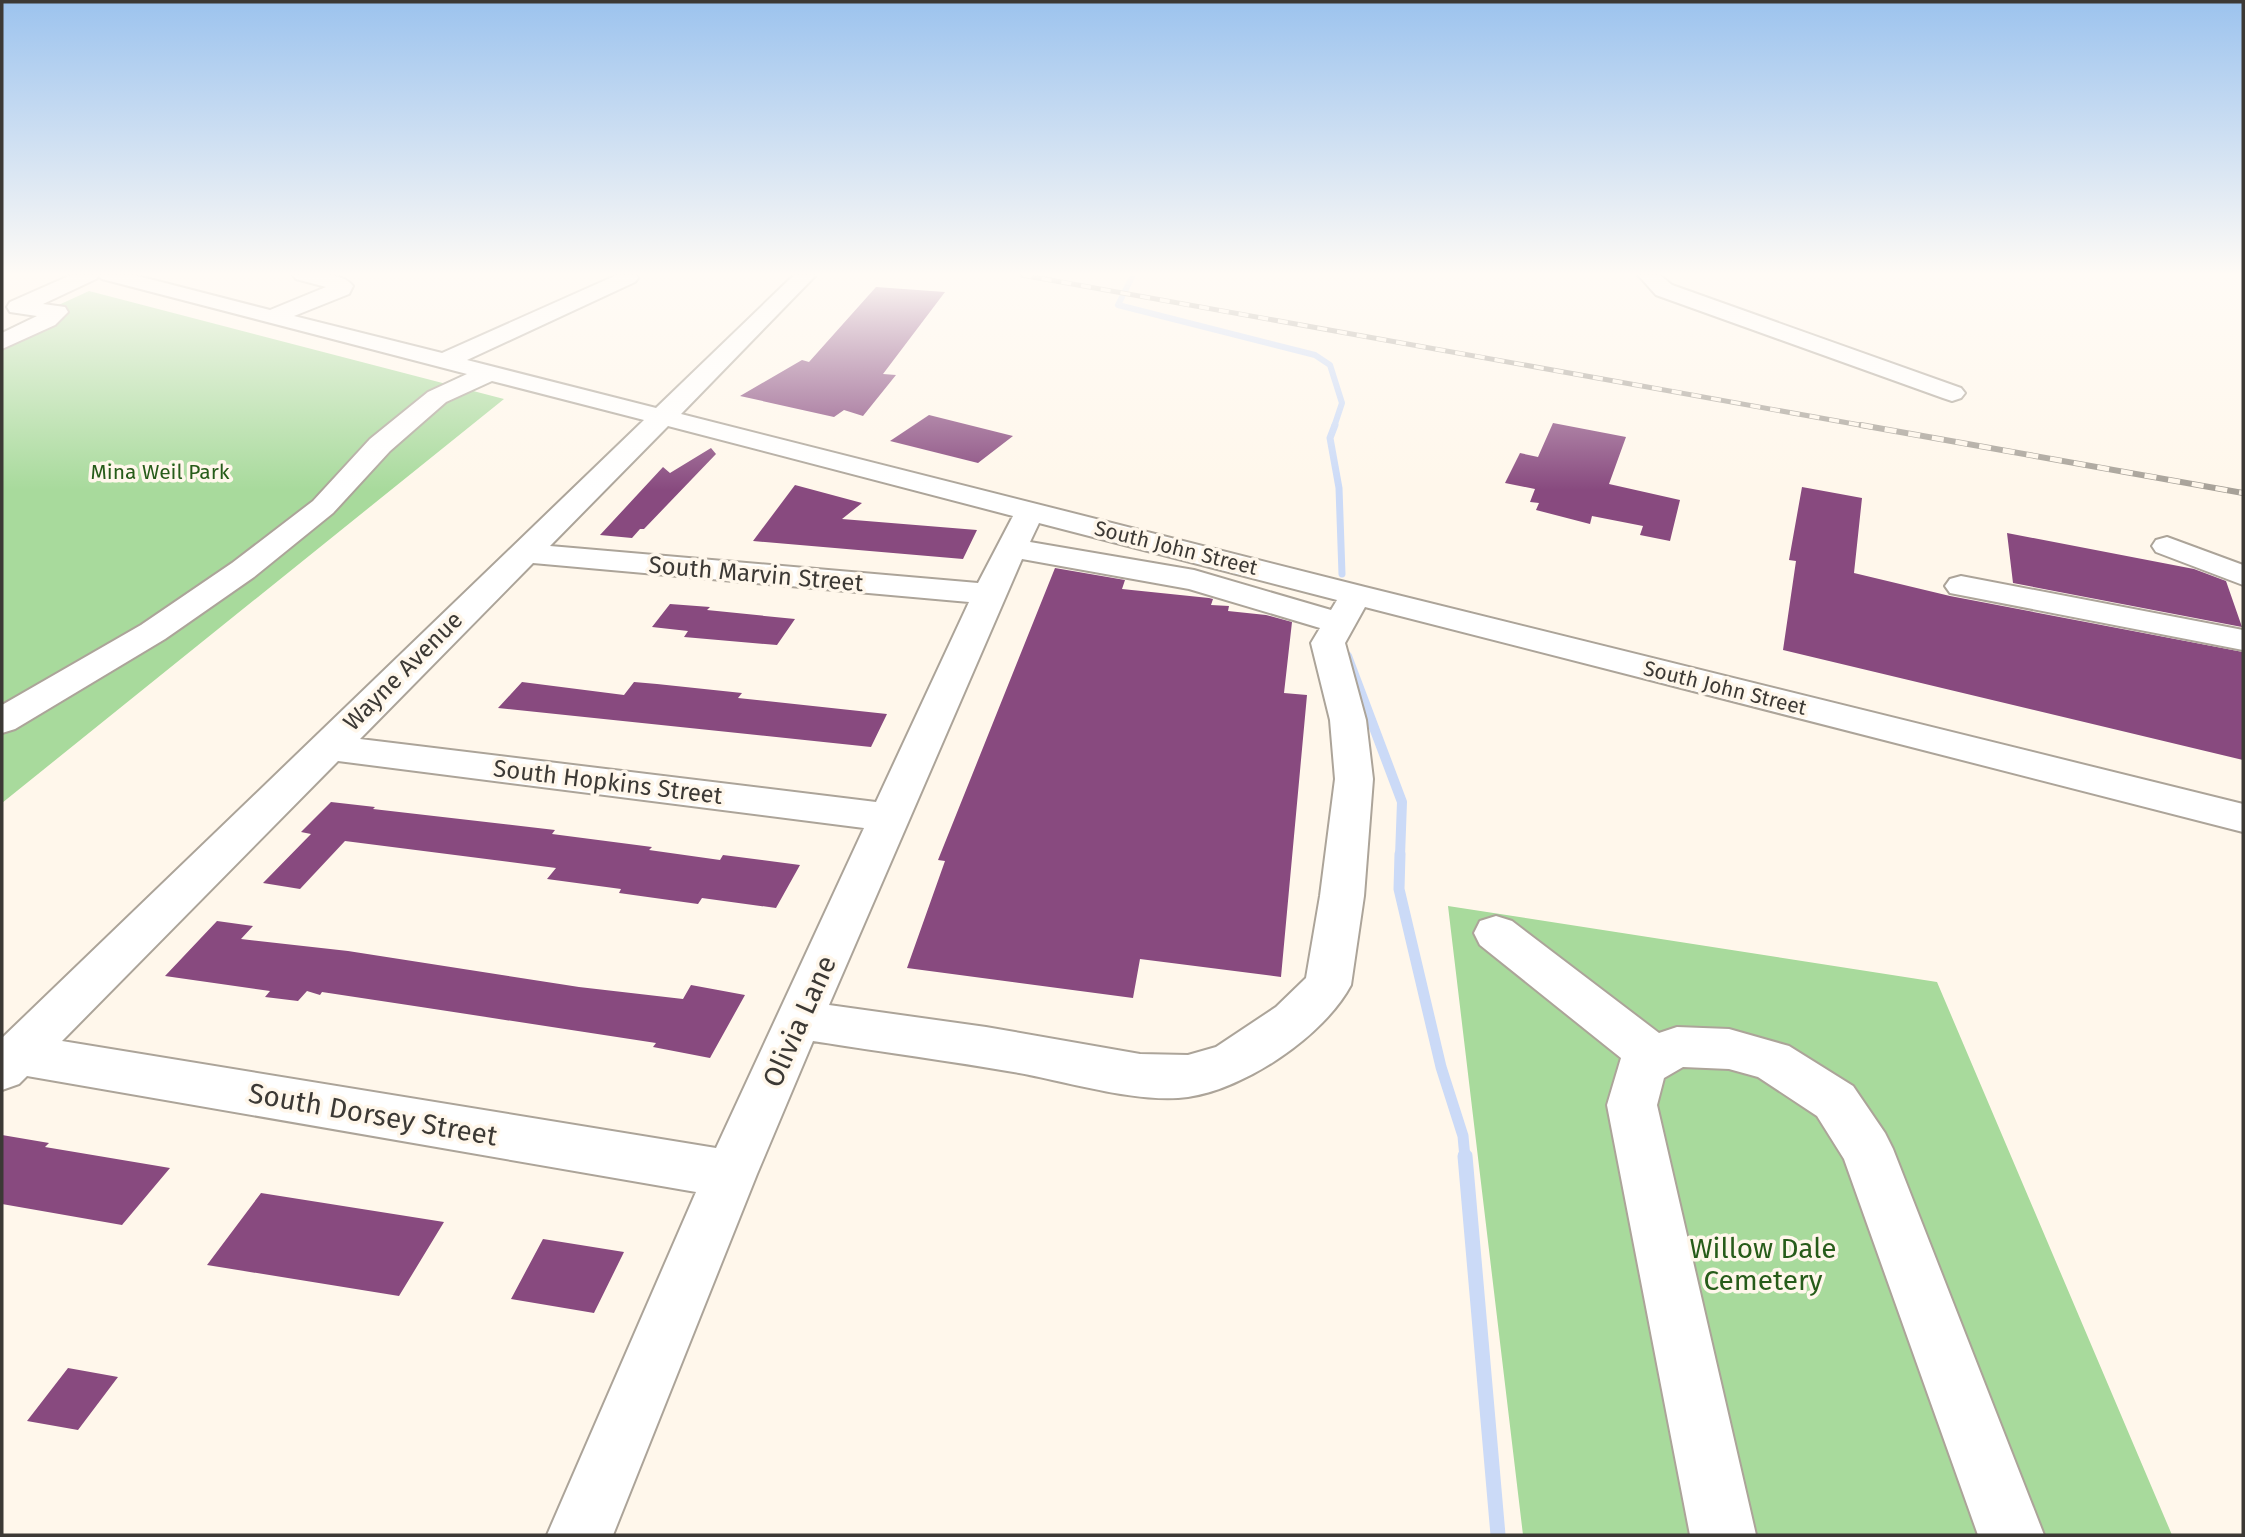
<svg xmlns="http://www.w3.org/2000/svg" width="2245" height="1537" viewBox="0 0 2245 1537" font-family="'Fira Sans',sans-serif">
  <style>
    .green { fill: #a8da9c }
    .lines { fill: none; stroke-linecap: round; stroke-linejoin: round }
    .stream-far4 { stroke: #cbdaf7; stroke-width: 6 }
    .stream-far3 { stroke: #cbdaf7; stroke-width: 7 }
    .stream-far2 { stroke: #cbdaf7; stroke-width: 10 }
    .stream-far1 { stroke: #cbdaf7; stroke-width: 11 }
    .stream { stroke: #cbdaf7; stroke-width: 15 }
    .building { fill: #884a7f }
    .minor-casing { stroke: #aca499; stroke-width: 4 }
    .minor { fill: #fff; fill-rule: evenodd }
    .rail-far1-casing { stroke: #a7a198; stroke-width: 5 }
    .rail-casing { stroke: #a7a198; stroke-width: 6 }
    .rail-far1 { stroke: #fff7eb; stroke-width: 3.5; stroke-dasharray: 10; stroke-linecap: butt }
    .rail { stroke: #fff7eb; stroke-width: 4.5; stroke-dasharray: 12; stroke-linecap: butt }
    .labels { text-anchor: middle; stroke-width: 7; stroke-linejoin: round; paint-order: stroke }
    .far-park-label { font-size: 21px; fill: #275c1a; stroke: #fff7eb }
    .far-street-label { font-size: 21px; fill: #3c3935; stroke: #fff7eb }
    .street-label { font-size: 24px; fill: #3c3935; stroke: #fff7eb }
    .near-street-label { font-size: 28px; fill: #3c3935; stroke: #fff7eb }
    .near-park-label { font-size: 28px; fill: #275c1a; stroke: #fff7eb }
  </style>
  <rect width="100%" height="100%" fill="#fff7eb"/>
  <path class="green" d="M89,291L504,399L2,803V331Z
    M1448,906L1937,982L2172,1535H1523Z"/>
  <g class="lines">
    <path class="stream-far4" d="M1133,275L1118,305L1315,355L1330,365L1342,403L1334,427"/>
    <path class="stream-far3" d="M1335,425L1330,438L1339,488L1342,574"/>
    <path class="stream-far2" d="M1347,656L1402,802L1400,856"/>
    <path class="stream-far1" d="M1400,854L1399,889L1441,1067L1463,1136L1465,1158"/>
    <path class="stream" d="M1465,1156L1498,1535"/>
  </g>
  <path class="building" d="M876,287L945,292L883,374L896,375L863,416L844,410L834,417L740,396L802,360L809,362Z
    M929,415L1013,436L978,463L890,441Z
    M1553,423L1626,437L1609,484L1680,500L1670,541L1640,535L1643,526L1592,516L1590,524L1536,510L1539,503L1530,502L1535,489L1505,483L1520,453L1538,457Z
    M711,448L716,454L644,529H640L632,538L600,535L663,467L670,473Z
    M795,485L862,503L842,519L977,530L963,559L753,541Z
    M1802,487L1862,498L1854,573L1950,596L2243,652V760L1783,650L1796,561L1789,560Z
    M2007,533L2194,569L2226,581L2242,627L2013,583Z
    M1055,568L1125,580L1122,589L1209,598L1213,599L1211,605L1229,606L1228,611L1266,615L1292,622L1284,693L1307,695L1281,977L1140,959L1133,998L907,968L945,861L938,860Z
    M670,604L710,607L707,610L795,619L777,645L684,637L688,631L652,627Z
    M522,682L624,695L634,682L657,684L742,693L738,698L887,714L871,747L498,708Z
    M331,802L375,807L373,809L555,830L552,834L652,847L649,850L720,860L723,855L800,865L776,908L702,898L698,904L619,893L621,889L547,879L556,868L345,841L300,889L263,883L311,834L301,832Z
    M217,921L253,926L241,939L348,951L579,987L683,999L691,985L745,995L710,1058L653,1047L656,1043L421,1007L322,992L320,995L307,991L298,1001L265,997L270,991L165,976Z
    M2,1135L49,1143L45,1147L170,1168L122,1225L2,1204Z
    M261,1193L444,1222L399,1296L207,1265Z
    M543,1239L624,1252L594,1313L511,1299Z
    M68,1368L118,1377L78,1430L27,1421Z"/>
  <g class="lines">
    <defs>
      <path id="minor" d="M71,275H134L270,310L326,287L296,279L293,275C310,275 341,270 353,286L349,294L294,316L442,353L617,275H636L638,278L635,282L467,360L656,408L794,275H816L681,414L1365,587L2243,804V832L1365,607L1345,643L1366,720L1373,779L1364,896L1351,985C1324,1036 1245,1089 1188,1097C1140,1104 1068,1082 1019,1073C951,1061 882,1052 813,1041L757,1174L613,1535H547L696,1192L27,1076L19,1084L2,1090V1038L644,420L492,381L446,402L390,451L333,513L254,577L165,639L15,729L2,733V705L141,625L232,563L313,501L370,439L428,392L467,374L102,279L99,276L96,279L43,304L65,307L68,312L55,325L2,349V333L37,316L10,312L7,307L10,302ZM668,426L1013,516L978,583L550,546ZM1039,523L1337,600L1331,610L1194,570L1030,542ZM1022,559L1189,589L1320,628L1311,643L1330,720L1335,779L1320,896L1306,978L1276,1007L1216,1047L1188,1055L1140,1054L986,1027L829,1005ZM533,563L969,602L876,802L360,739ZM338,761L864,828L716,1148L62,1041Z
        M1638,275H1660L1672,285L1961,388L1965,393L1961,398L1952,401L1943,398L1656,295Z
        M2167,537L2243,565V585L2156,552L2152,546L2156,540Z
        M1961,576L2243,630V650L1950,593L1945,586L1950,579Z
        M1496,916L1512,921L1659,1033L1677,1027L1729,1029L1789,1046L1853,1086L1885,1133L1893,1149L2044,1535H1978L1844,1159L1817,1116L1758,1077L1729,1069L1683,1067L1664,1078L1657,1105L1756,1535H1690L1607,1105L1621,1058L1480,945L1474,933L1480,921Z"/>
    </defs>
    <use href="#minor" class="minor-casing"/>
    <use href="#minor" class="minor"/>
    <defs>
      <path id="rail-far1" d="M1022,275L1871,427"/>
      <path id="rail" d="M1861,425L2243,493"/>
    </defs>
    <use href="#rail-far1" class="rail-far1-casing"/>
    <use href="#rail" class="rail-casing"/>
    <use href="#rail-far1" class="rail-far1"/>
    <use href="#rail" class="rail"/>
  </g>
  <linearGradient id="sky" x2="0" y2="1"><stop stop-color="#9cc3ee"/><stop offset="0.56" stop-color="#fffbf6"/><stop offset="1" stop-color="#fffbf6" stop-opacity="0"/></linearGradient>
  <rect width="2245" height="490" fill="url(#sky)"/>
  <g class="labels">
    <g class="far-park-label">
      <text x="160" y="479">Mina Weil Park</text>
    </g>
    <g class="far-street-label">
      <text transform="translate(1176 548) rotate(14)" y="7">South John Street</text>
      <text transform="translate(1725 688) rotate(14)" y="7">South John Street</text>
    </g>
    <g class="street-label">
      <text transform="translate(756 574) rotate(5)" y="8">South Marvin Street</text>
      <text transform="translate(403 671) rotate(-45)" y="8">Wayne Avenue</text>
      <text transform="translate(608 782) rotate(7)" y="8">South Hopkins Street</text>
    </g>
    <g class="near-street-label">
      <text transform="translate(799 1021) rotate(-66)" y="10">Olivia Lane</text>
      <text transform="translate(373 1114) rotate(10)" y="10">South Dorsey Street</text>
    </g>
    <g class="near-park-label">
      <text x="1763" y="1258">Willow Dale<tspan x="1763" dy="32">Cemetery</tspan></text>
    </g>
  </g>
  <rect width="2245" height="1537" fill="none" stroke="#3c3935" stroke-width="7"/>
</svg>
